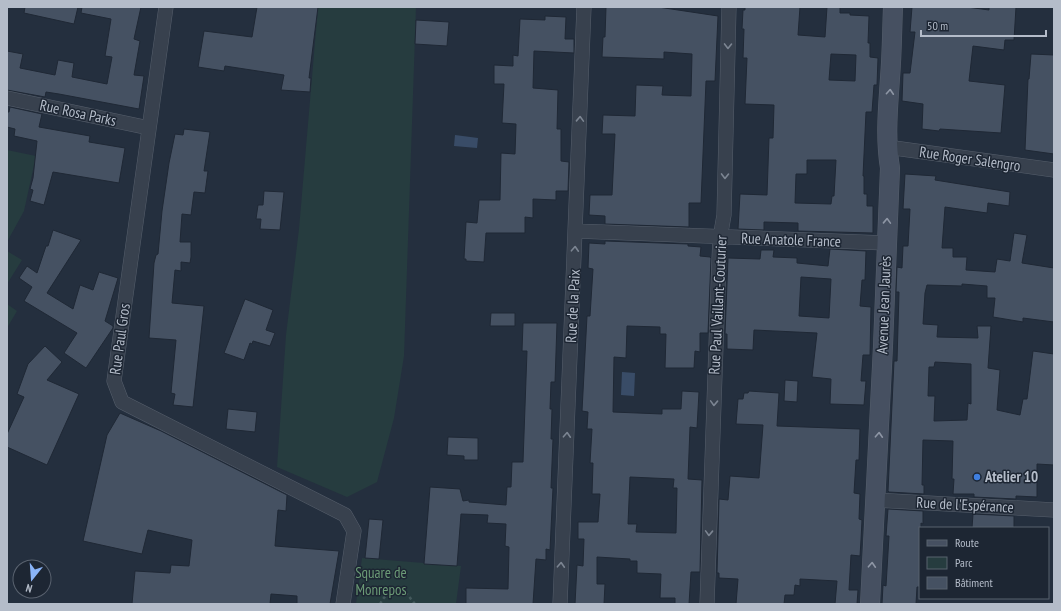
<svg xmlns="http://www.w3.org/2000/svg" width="1061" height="611" viewBox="0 0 1061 611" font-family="'PT Sans Narrow',sans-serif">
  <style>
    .green { fill: #263c3f }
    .water { fill: #394c67 }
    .building { fill: #455162; stroke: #1f2835; fill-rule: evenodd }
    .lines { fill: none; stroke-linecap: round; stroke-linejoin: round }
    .street-casing { stroke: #565f6c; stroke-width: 15 }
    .secondary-casing { stroke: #565f6c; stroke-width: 20 }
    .path { stroke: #44595c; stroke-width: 2.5; stroke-dasharray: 3 3; stroke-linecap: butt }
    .street { stroke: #38414e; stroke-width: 14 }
    .secondary { stroke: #465061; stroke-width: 19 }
    .oneway { stroke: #7c8592 }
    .oneway2 { stroke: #8e96a5 }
    .shop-dot { fill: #3f7fe0; stroke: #1d2633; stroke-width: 1.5 }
    .labels { text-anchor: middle; stroke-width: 3; stroke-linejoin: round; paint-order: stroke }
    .street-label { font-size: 15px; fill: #b4bcc9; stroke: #1d2633 }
    .poi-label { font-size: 15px; font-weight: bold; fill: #b4bcc9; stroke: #1d2633; text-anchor: start }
    .park-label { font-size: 15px; fill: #6b9a76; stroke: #1d2633 }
  </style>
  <rect width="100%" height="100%" fill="#242f3e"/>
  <path class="green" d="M318,7H416L404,356L394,418L377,482L347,497L277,467L286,335L299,229Z
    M7,150L36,156L24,211L7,242Z
    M7,251L22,260L7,284Z
    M7,304L17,311L7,328Z
    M362,558L461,566L456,604H356Z"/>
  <path class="water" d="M455,135L478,138L477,148L454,146Z
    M622,372L635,373L634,396L621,395Z"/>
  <path class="building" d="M25,7H78L74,24L24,13Z
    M82,7H141L134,39L140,41L134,75L144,76L139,109L59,94L46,92L45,97L7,90V51L23,54L20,68L55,75L58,60L74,63L72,77L107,84L112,57L105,56L111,19L81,13Z
    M257,7H318L309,78H311L310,92L281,90L284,75L225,66L224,71L198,67L204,31L252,37Z
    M606,7H658L718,16L715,81H706L701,203H689V227L605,224V216L589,215L590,195H612L615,134H602L603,115L635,116L636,85L663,86L662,95L691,96L692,54L664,52V59L602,57L603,37H605Z
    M745,7H800L798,35L825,37L827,7H840V13H850V15L869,16L868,43H870V57L878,58L877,85H874L872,112H866L863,176H864V194H867V206H873V233L798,231V223L764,222V230L738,229L740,194L767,195L769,138H773L774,105L745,104L747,58H743L744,29H742L743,10H745ZM831,54L856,55L855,81L829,80ZM807,160H836L834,196H832L831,204L795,203L796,174H807Z
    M912,7H967L989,10V7H1016L1014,40H1005L1004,50L973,46L969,81L1005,85L1001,133L940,129L939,131L922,129L923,104L902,101L903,73H910L915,32H910Z
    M545,16L566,17L565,39H574V53L534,51L533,88L558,90L557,129H561V161L569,162L568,191H556V200L533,199V218L525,217V233H486L484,262L466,261V259H464L466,222L477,223L479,200H500L501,153L515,154L516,124L502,123L504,84H494V65L513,66V55L518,56L520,19L545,20Z
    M416,20L449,22L447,46L415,44Z
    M1031,54L1054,55V154L1025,150L1028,79H1029Z
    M10,107L42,114L39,127L90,136L89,142L125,148L119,183L53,172L44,205L30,201L33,190L30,189L33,178L37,141L14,136L15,129L7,127V112H9Z
    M184,129L210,132L204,171H208L205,193L194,192L191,215L182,214L180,242H191V257L190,263L181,262V271L175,270L172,303L204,306L193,407L173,405L175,394L171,393L176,340L149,338L154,263L156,255L158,254L162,211L169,163L175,134L183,135Z
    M905,174L936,176L935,180L1010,192L1009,206L988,203L987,213L945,207L942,248H953V257H967L966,270L995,272L997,259L1010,261L1014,233L1027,235L1022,263L1054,268V322L1023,318V322L993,317L995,298H987V286L962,284V286L927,285L925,293L923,324L938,325L937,337L978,338L977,326H991L988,368L1000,370L997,410L1020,415L1023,399H1027L1033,351L1054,354V465L1037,464V497L1016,496V499L974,497V494H953L954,479H952L953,441L923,440L922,485H924V494L889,492L888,491L894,361H897L899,292H896L897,267L902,268L903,246H908L910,209H903ZM935,362L971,364V404L968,403L967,420L934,421L935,396H928L929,367H934Z
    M264,191L284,192L280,230L260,229L261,219H256L258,205H263Z
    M53,230L81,240L47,293L73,309L80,285L93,290L99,272L118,278L105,321L113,326V328L86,368L64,353L77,333L24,301L32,287L19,278L27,266L37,273L46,246H48Z
    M605,241L688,244V246L701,247L700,256L710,257L711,258L708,333H700V352L695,351L694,368H665L666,334H660V327L627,326L626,358L614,357L613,412L662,414V409H681L682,391L699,392L697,428L690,427L688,479L702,480L700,572H691L689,604H675V598H660L661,574L637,573V561H630V559L597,557V584H605L604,604H575L577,565L583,566L584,539H578V522H598L600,494H592L593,463H590L592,429H587L588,412L582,411L587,316H590L593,269L588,268L589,243L605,244ZM630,477L674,479L673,488H677L676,533L636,532L637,524H628Z
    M830,249L866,251L865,280H862L860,306L871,307L870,355H863L861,381H866L864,405L830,404L831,379L812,377L817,333L754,330L753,350L727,349V334H725L728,258L760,259L761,250H774L773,257L797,258V263L828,266ZM801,277L831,279L829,318L799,316Z
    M245,299L273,310L266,330L275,333L270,346L253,341L252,344L250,343L244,360L224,353Z
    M491,313H515V326H490Z
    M523,323H557L555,382H551L550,409H552L551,439H553L551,488H553L550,550L546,549V560L536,559L533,604H466V588L508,589L509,547L505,546L506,524L487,523L488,515L461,514L457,566L424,564L430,487L460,489L463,501L469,500V502L506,505L507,487H511L512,462H523L527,351H522Z
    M45,346L62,362L47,380L79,394L47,465L7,447V434L24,397L17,394L28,364Z
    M785,380L798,381L797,402L784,401Z
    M749,391L779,393L777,426L860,429L859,460H856L854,493L860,494L859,519L862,520L861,540L860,556L851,555L849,590H858L857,604H835L837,581L800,579V586L795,585L794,595H785L784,604H736L738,579L719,578V573H717L719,499L728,500L730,476L759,478L763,425L736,424L738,399H743L744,393H748Z
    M228,409L257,412L255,432L226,429Z
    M120,413L161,431L287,495L286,511L278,510L275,546L339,551L330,604H297V596L271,594L270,604H132L135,571L170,573L171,565L189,566L192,540L148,530L142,554L83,541L107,435Z
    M448,437L478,438V460H464V456L447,455Z
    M888,509L923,511V524L921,523V528H920V587H917L916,604H882L883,585L886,586L889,536H886Z
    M973,514L1014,516V528H972Z
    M369,519L383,520L379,559L365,558Z"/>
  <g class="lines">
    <defs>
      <path id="street" d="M166,7L114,381L122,402L345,515L354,531L343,604
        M7,98L149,128
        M887,147L1054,170
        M576,231L886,243
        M875,500L1054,510
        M560,604L584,7
        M707,604L719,260L720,238L724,215L729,7"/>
      <path id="secondary" d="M870,604L883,346L890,168C885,137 888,109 890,78C892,54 892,31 893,7"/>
    </defs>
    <use href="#street" class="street-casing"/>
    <use href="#secondary" class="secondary-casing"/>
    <path class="path" d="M380,604C387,591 393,591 407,594L415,604"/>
    <use href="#street" class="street"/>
    <use href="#secondary" class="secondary"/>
  </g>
  <defs><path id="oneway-chevron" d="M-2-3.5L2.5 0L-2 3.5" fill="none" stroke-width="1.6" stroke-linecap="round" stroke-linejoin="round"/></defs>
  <g class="oneway">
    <use href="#oneway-chevron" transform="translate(728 46) rotate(91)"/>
    <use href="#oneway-chevron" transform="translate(580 119) rotate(-88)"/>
    <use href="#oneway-chevron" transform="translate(725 176) rotate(91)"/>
    <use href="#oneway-chevron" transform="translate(575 249) rotate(-87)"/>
    <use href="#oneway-chevron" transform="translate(714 403) rotate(92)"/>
    <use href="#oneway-chevron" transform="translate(567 435) rotate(-87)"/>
    <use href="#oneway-chevron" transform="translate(709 533) rotate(92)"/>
    <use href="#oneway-chevron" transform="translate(561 565) rotate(-87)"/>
  </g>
  <g class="oneway2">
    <use href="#oneway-chevron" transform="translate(890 92) rotate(-86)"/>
    <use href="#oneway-chevron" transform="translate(887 221) rotate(-88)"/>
    <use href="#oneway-chevron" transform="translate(879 435) rotate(-87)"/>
    <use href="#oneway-chevron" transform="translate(872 565) rotate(-87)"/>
  </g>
  <circle class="shop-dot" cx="977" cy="477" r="4"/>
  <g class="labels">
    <g class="street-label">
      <text transform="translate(78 113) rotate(12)" y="5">Rue Rosa Parks</text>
      <text transform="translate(970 159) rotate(8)" y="5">Rue Roger Salengro</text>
      <text transform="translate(791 240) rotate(2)" y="5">Rue Anatole France</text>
      <text transform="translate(718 305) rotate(-87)" y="5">Rue Paul Vaillant-Couturier</text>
      <text transform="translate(884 305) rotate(-88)" y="5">Avenue Jean Jaurès</text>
      <text transform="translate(573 306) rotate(-87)" y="5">Rue de la Paix</text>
      <text transform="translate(120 339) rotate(-82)" y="5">Rue Paul Gros</text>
      <text transform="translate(965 505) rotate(3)" y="5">Rue de l'Espérance</text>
    </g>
    <g class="poi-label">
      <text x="985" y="482">Atelier 10</text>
    </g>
    <g class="park-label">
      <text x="381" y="578">Square de<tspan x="381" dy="17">Monrepos</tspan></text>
    </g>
  </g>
  <rect width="1061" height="611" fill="none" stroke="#b4bcc9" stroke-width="16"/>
  <rect x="919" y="527" width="130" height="72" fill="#1d2633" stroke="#59626f"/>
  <rect x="927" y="540" width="20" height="6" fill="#465061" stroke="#59626f"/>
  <text x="955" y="547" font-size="12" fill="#b4bcc9">Route</text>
  <rect x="927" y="557" width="20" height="12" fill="#263c3f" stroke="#59626f"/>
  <text x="955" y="567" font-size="12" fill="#b4bcc9">Parc</text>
  <rect x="927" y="577" width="20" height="12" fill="#455162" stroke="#59626f"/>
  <text x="955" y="587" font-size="12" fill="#b4bcc9">Bâtiment</text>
  <g transform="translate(32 579) rotate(197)"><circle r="19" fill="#1d2633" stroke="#59626f"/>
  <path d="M0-3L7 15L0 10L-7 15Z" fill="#8ab4f8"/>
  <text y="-6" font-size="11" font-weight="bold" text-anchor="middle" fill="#b4bcc9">N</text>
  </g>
  <path d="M921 30v6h125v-6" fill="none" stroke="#b4bcc9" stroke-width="2"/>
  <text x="927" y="30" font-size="12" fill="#b4bcc9" stroke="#1d2633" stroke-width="3" paint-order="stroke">50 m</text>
</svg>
